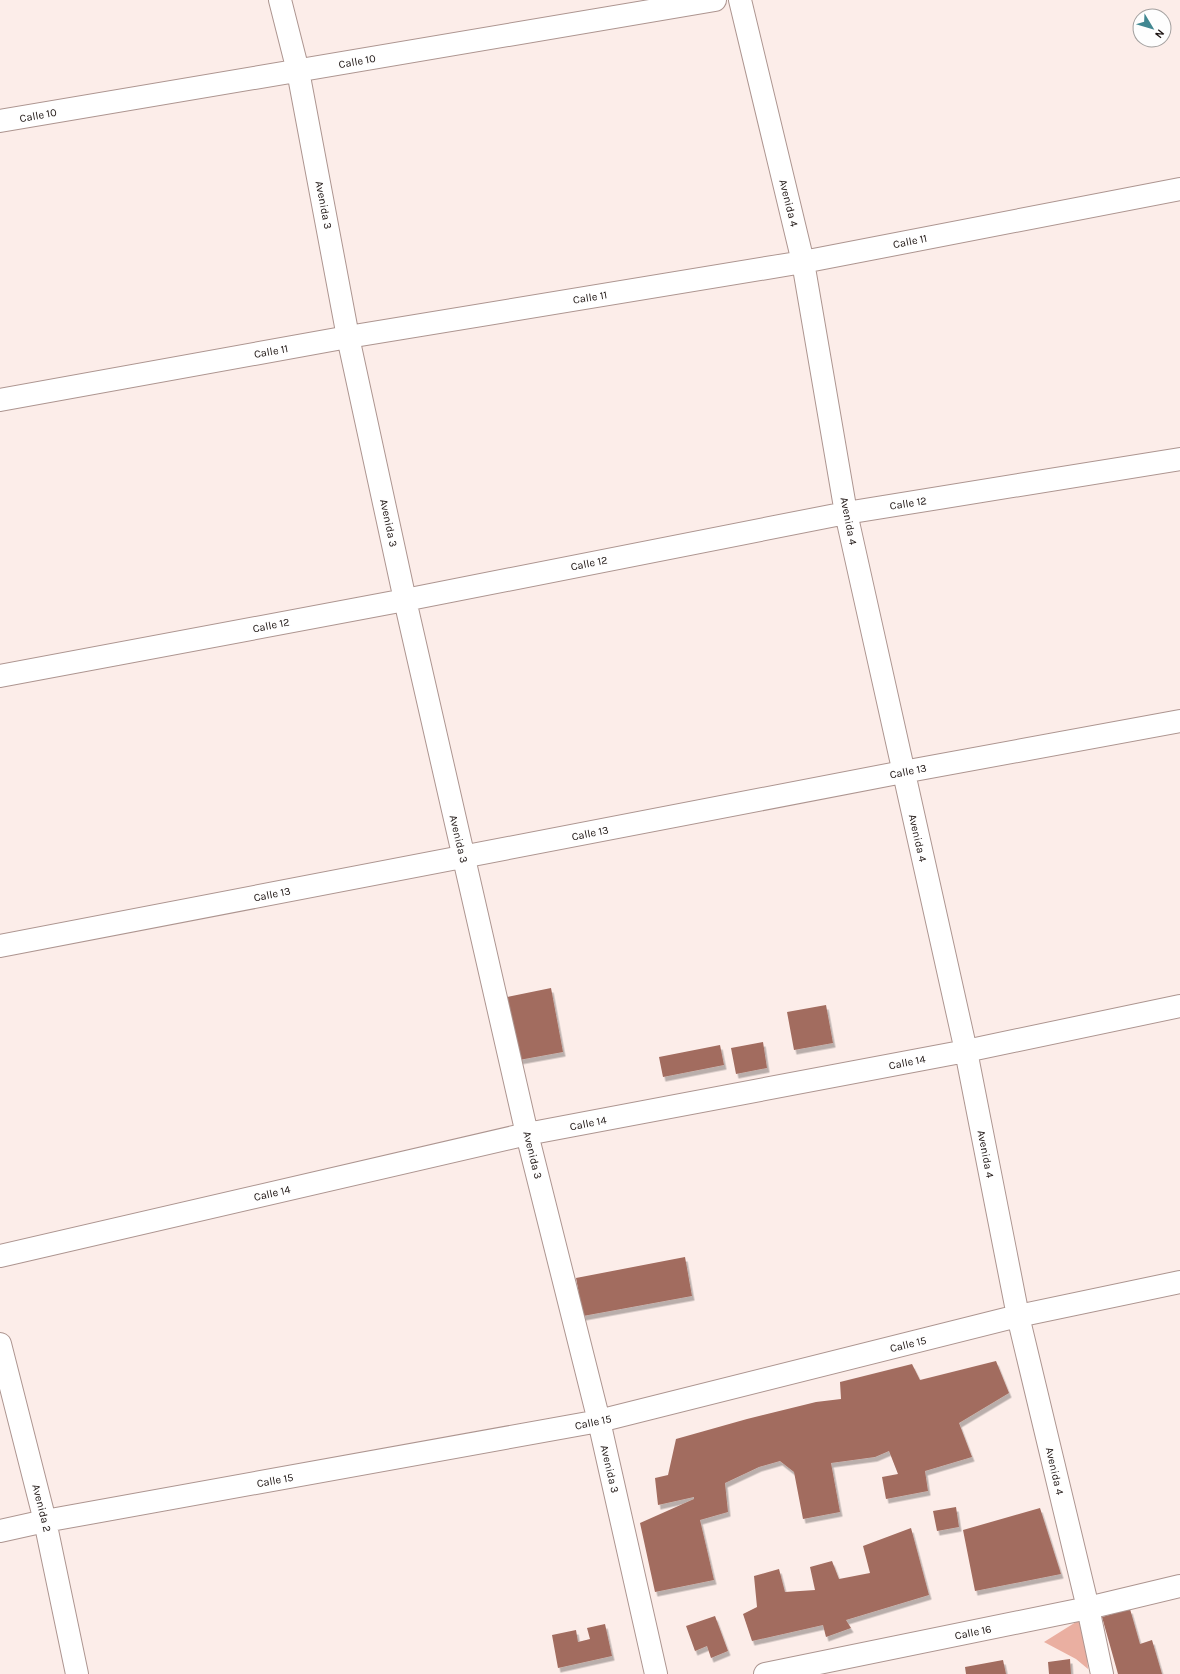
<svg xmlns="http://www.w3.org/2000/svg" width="1180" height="1674" viewBox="0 0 1180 1674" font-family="Karla,sans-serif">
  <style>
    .forest { fill: #eaafa1 }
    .building { fill: #a26c5f; filter: url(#shadow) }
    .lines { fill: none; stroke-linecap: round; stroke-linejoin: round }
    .minor-casing { stroke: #ad9590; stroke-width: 24 }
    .minor { stroke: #fff; stroke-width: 22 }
    .labels { text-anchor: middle; stroke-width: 3; stroke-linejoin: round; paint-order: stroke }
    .street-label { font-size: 11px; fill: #1b1210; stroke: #fefefe }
  </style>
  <defs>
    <filter id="shadow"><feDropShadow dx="2.5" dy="4.5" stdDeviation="0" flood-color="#0004"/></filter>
  </defs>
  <rect width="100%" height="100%" fill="#fcede9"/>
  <path class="forest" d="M1084,1617L1088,1669L1076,1659L1044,1642Z"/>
  <path class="building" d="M551,988L563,1052L519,1060L507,997Z
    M826,1005L833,1043L794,1050L787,1012Z
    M763,1042L767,1068L736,1074L731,1048Z
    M720,1045L724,1065L663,1077L659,1057Z
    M685,1257L692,1296L583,1316L576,1278Z
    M996,1361L1009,1393L959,1423L972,1457L925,1471L928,1491L886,1499L882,1477L898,1474L889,1451L875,1457L831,1463L840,1512L803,1519L794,1472L780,1461L759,1467L725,1483L728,1512L700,1520L714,1580L655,1592L640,1523L694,1499V1497L658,1505L655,1478L668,1475L676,1439L747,1419L816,1402L841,1399L840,1382L912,1364L920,1380Z
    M956,1507L959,1527L937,1531L933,1511Z
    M1040,1508L1061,1574L975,1591L963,1530Z
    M911,1528L929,1595L846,1620L851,1628L826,1637L823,1625L752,1641L743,1614L757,1607L754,1576L779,1569L785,1592L815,1590L810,1567L832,1561L839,1579L870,1573L863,1546Z
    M1130,1609L1140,1644L1152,1640L1162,1674H1118L1102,1617Z
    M715,1616L728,1651L711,1658L707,1646L695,1651L686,1626Z
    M605,1624L612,1656L558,1668L552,1635L576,1630L578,1642L590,1639L587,1628Z
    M1070,1659L1071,1674H1049L1048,1662Z
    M1003,1660L1006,1674H966L965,1667Z"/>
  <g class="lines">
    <defs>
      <path id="minor" d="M280,0L298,71L348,337L405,600L527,1134L599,1421L656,1674
        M740,0L803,262L846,513L966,1051L1018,1316L1088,1608L1102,1674
        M0,121L715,0
        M0,400L348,337L803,262L1180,189
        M0,676L405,600L846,513L1180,459
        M0,946L903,772L1180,721
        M0,1256L527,1134L966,1051L1180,1006
        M0,1344L45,1521L77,1674
        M0,1531L45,1521L599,1421L1018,1316L1180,1282
        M765,1674L1088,1608L1180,1586"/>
    </defs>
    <use href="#minor" class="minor-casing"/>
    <use href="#minor" class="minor"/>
  </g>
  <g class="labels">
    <g class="street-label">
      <text transform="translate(357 61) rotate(-10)" y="4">Calle 10</text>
      <text transform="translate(38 115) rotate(-10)" y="4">Calle 10</text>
      <text transform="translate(789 203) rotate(76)" y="4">Avenida 4</text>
      <text transform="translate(324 205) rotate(79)" y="4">Avenida 3</text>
      <text transform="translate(910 241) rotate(-11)" y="4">Calle 11</text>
      <text transform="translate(590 297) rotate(-9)" y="4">Calle 11</text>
      <text transform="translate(271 351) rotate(-10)" y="4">Calle 11</text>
      <text transform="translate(908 503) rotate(-9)" y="4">Calle 12</text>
      <text transform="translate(849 521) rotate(79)" y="4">Avenida 4</text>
      <text transform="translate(389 523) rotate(78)" y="4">Avenida 3</text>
      <text transform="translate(589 563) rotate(-11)" y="4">Calle 12</text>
      <text transform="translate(271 625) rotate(-11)" y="4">Calle 12</text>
      <text transform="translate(908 771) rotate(-11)" y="4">Calle 13</text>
      <text transform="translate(590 833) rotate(-11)" y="4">Calle 13</text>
      <text transform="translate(918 838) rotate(77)" y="4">Avenida 4</text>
      <text transform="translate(459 839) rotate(77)" y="4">Avenida 3</text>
      <text transform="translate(272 894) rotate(-11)" y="4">Calle 13</text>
      <text transform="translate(907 1062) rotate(-11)" y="4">Calle 14</text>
      <text transform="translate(588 1123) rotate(-11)" y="4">Calle 14</text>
      <text transform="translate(986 1154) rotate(79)" y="4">Avenida 4</text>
      <text transform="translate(533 1155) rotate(76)" y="4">Avenida 3</text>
      <text transform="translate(272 1193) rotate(-13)" y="4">Calle 14</text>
      <text transform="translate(908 1344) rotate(-14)" y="4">Calle 15</text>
      <text transform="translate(593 1422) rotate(-12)" y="4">Calle 15</text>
      <text transform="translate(610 1469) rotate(77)" y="4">Avenida 3</text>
      <text transform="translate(1055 1471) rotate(77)" y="4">Avenida 4</text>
      <text transform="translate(275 1480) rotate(-10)" y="4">Calle 15</text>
      <text transform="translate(42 1508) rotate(76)" y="4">Avenida 2</text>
      <text transform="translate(973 1632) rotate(-11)" y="4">Calle 16</text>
    </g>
  </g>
  <g transform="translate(1152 28) rotate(128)"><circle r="19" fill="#fefefe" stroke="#a3a09f"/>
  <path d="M0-3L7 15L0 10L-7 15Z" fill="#418791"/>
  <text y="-6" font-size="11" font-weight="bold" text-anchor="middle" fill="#1b1210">N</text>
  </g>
</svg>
